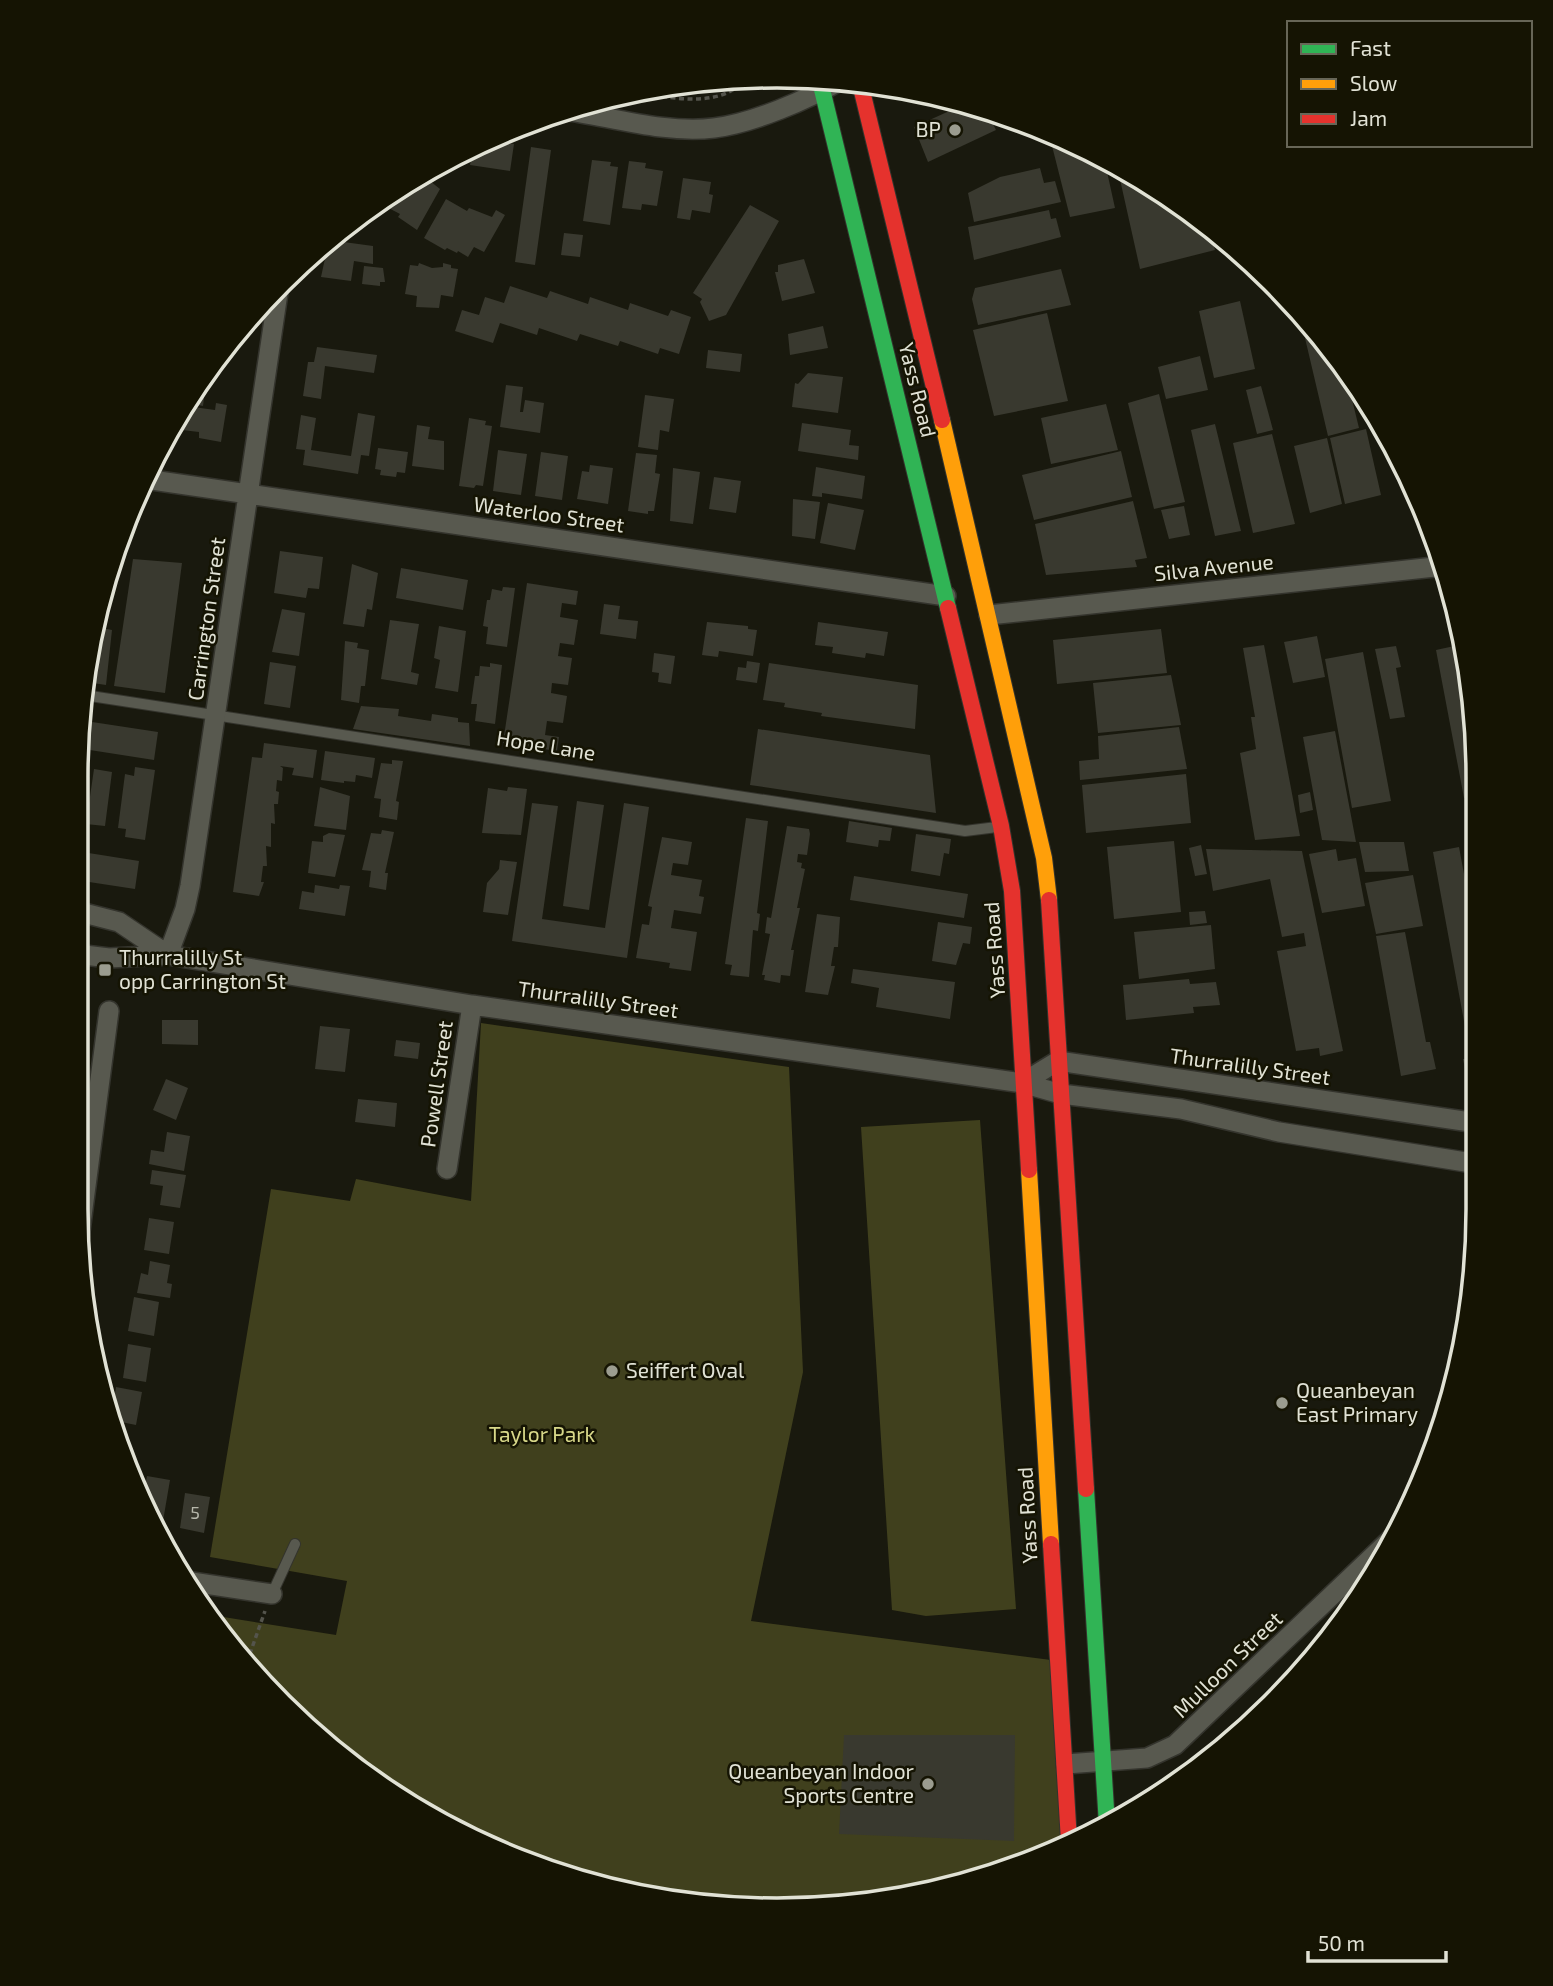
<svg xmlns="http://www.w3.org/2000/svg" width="1553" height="1986" viewBox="0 0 1553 1986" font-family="'Exo 2',sans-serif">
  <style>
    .green { fill: #40401d }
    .building { fill: #39392f }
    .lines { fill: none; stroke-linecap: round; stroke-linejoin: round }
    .lane-casing { stroke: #34342d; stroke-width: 12 }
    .street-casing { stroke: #34342d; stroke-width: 22 }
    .fast-casing { stroke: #34342d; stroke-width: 18 }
    .slow-casing { stroke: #34342d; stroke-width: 18 }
    .jam-casing { stroke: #34342d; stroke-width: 18 }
    .path { stroke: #54544c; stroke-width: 3.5; stroke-dasharray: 5 3.5; stroke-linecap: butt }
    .lane { stroke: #58594f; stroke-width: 10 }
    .street { stroke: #58594f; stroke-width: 19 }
    .fast { stroke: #30b455; stroke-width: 16 }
    .slow { stroke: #ff9f0a; stroke-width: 16 }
    .jam { stroke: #e5322d; stroke-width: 16 }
    .poi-dot { fill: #9b9c8f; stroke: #151403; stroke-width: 2.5 }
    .labels { text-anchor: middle; stroke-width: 5; stroke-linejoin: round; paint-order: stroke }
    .number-label { font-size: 18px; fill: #b7b8ac }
    .poi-label { font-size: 21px; fill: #e1e2d5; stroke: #151403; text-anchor: start }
    .street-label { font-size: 21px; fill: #e1e2d5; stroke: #151403 }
    .park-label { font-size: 21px; fill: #d8d889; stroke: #151403 }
    .rim { fill: none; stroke: #e1e2d5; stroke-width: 3.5 }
  </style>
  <rect width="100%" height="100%" fill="#19190e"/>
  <path class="green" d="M481,1023L789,1067L803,1372L751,1621L1051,1660L1063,1844L958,1887L777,1911L595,1887L426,1817L281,1706L211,1615L336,1635L347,1581L210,1557L271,1189L350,1201L356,1179L471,1201Z
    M980,1120L1016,1609L926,1616L892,1610L861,1127Z"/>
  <path class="building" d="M967,103L986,110L996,130L928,162L914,127Z
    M1049,134L1086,147L1104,158L1115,208L1070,217Z
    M490,140L514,144L510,171L470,165L473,148Z
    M531,147L551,150L535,265L515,262Z
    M592,160L611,162L610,166L618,167L610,225L583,221Z
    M629,161L646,163L645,168L663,171L657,206L642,204L641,210L622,208Z
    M1117,166L1203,220L1209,226L1215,250L1140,269Z
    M1040,168L1044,183L1055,181L1061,202L974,222L968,193L1000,177Z
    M420,173L440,189L417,230L398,217L400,214L379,203Z
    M683,178L711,182L709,194L713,195L710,213L692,210L690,220L677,218Z
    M446,199L467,211L469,208L492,217L496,210L505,215L484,252L474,247L468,257L458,251L457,253L447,248L445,250L424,238Z
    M750,205L779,221L726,315L709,321L700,302L702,299L693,293Z
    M1049,210L1051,219L1056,218L1061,237L974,260L968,227Z
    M564,233L583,235L580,257L561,255Z
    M329,240L373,246V264L354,261L351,281L321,277Z
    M804,259L815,293L782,301L775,272H778V265Z
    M419,263L432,268L443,267V263L451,265V268L458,269L453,297L441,295L439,308L416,307L417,296L405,294L410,265L418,266Z
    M364,266L383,268L385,282H380V286L362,284Z
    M1061,269L1071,305L978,325L972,299L975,288Z
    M510,286L547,298L550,291L588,304L590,297L628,310L630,303L668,316L671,310L691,317L679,354L660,348L658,354L620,341L618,346L580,334L577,341L539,328L537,335L500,323L493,343L455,331L462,310L479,315L485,297L504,303Z
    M1240,301L1255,369L1214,378L1199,311Z
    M1047,313L1068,401L994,416L973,330Z
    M823,326L828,348L790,355L788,334Z
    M1318,334L1345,371L1359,428L1328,436L1305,338Z
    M317,347L377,355L374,373L325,366L321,399L303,396L308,362H314Z
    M708,350L742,354L740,372L706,368Z
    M1200,356L1208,390L1166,399L1158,367Z
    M808,373L843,377L838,413L792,407L795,383L798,384Z
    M506,385L523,387L520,412H523L525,400L544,403L540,433L500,427Z
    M1261,386L1273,430L1257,434L1246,390Z
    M194,388L205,390L203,406L188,403Z
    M1159,394L1185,502L1154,509L1128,403Z
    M645,395L674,399L669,432L660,430L658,450L638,447Z
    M216,403L227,405L221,442L199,438V432L182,430L186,406L215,410Z
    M1106,404L1118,450L1051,464L1041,418Z
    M358,413L375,416L369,456L361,455L358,474L303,465L305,450L296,449L301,415L316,418L311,450L351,456Z
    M469,418L486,421L485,425L492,426L483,486L476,485L474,488L459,486Z
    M802,423L851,430L849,445L859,446L858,460L798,451Z
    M1215,424L1241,531L1215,536L1191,430Z
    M417,425L430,427L428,439L444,441V470L412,466Z
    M1366,429L1381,495L1345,504L1330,438Z
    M1272,434L1295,524L1253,533L1233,443Z
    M1327,438L1342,504L1310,513L1294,446Z
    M378,448L408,452L405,473L397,472L396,477L380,475L381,470L375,469Z
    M498,450L527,454L521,495L493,491Z
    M1121,451L1132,497L1034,520L1022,475Z
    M541,452L568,456L562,500L535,496Z
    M636,453L657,455L655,473L660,474L654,511H648V514L628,511Z
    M590,465L613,468L608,504L577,499L582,471L589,472Z
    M816,467L865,476L862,499L822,493V497L812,496Z
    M673,468L700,472L693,524L670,521Z
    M714,477L741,481L736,513L709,509Z
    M793,499L820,502L815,539L792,536Z
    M1133,501L1147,558L1135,560L1137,567L1046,575L1035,524Z
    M828,503L864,510L855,550L820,543Z
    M1184,506L1190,535L1169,539L1161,510Z
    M280,551L323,557L319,589L308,588L306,598L274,593Z
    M133,559L182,563L165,693L114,686Z
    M352,564L378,573L372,610L367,609L364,627L343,624Z
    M401,568L468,580L463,610L396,598Z
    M527,583L578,591L576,605L562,603L560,617L578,620L574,645L560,643L558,656L572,658L568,685L552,683L551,693L567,696L563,723L547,721L545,735L559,737L557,751L503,743Z
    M503,587L515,588L507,647L486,644L488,627L483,626L487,600H490L492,589L502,591Z
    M604,604L620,606L618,619L638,621L636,639L600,634Z
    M282,609L305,613L299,656L272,652Z
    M390,620L419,624L411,672L419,674L417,685L381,679Z
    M707,622L748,626V629L757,630L753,656L719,651L718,657L702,655Z
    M818,622L888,632L884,656L866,653L865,658L832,653L833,647L815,645Z
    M439,626L466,631L458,692L435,688L440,660L434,658Z
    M97,627L112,630L106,685L86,682Z
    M1161,629L1167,673L1057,684L1053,640Z
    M1317,636L1325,677L1293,683L1284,642Z
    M345,641L358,643L357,648L369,650L365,686H361L359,703L341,700Z
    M1264,645L1300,836L1255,840L1240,753L1256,749L1251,717H1255L1243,648Z
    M1459,645L1476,730V796L1464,798L1436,650Z
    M1396,646L1401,667L1396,668L1405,717L1390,719L1375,649Z
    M1363,652L1391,801L1352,808L1325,659Z
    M654,653L675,656L671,684L658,682L659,673L652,672Z
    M747,661L760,663L757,683L736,680L738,667L746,668Z
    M270,662L296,666L290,708L264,704Z
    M490,663L502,665L495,724L475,721L477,704H471L475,676H479L480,666L490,667Z
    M769,663L918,685L915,729L821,716L822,713L784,707L785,703L763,700Z
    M1171,675L1181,725L1098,733L1093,683Z
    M361,706L399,709L398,716L431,721L432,714L458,718V722L469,723L470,746L353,729Z
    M79,720L158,732L154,760L77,748Z
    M1179,727L1187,769L1080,780L1079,761L1099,759L1098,736Z
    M758,729L930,755L936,813L750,785Z
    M1335,731L1356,842L1322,840L1303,737Z
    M264,743L317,750L313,778L292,775L294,768L280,766L283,768L282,781L277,780L276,791L279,792L278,804H274L275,824L271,823V847L266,846L267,866H263L261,882H264L259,896L233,892L252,757L262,758Z
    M325,751L375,758L372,778L356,775L355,782L344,781V783L321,780Z
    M392,760L403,761L396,801L399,802L397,820L379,817L381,799L374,798L381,763L392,764Z
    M135,767L155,770L145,840L125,837L126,829L118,828L125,774L134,776Z
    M94,769L112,772L105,826L86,824Z
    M1186,774L1191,823L1086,833L1082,785Z
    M320,787L350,796L346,830L314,826Z
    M508,787L527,789L521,835L482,833L488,788L507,791Z
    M1310,792L1313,810L1300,813L1298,795Z
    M577,801L604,805L589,910L563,906Z
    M532,803L558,806L542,919L605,928L624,803L649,807L627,958L512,941Z
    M746,818L768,821L757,913L760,914L758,931L753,930L749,977L730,975L732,965L725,964Z
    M849,821L892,828L890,841L879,840L878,847L846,842Z
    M787,826L809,829L810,834L807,855L798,854L797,862L802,863L801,868L805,869L797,908H800L791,950H794L790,976L781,975L780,983L764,980L765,975H762L770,934L765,933L767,917L771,918Z
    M382,830L394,832L385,873H388L386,890L369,887L371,871L362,870L371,833L381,834Z
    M329,833L345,835L335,877L308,873L312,841L323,842V836Z
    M916,834L951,839L949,854L944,853L940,876L911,871Z
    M662,837L692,842L688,865L673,863L671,875L702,880L699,896L704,897L701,914L674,910L671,928L697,932L691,971L669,968L670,963L636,958L642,924L649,925L652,907L648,906Z
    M1174,841L1181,912L1114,919L1107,847Z
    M1359,842H1404L1409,871L1365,872Z
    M1201,845L1207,874L1195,876L1189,848Z
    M1459,847L1477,944V1052L1470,1054L1433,852Z
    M1206,849L1302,851L1343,1051L1320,1056L1319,1048L1296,1051L1277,951L1306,946L1304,933L1282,937L1270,879L1213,891Z
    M1336,849L1338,861L1356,858L1365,906L1322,913L1309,854Z
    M76,851L139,861L135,889L76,880Z
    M500,860L517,862L508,915L483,912L487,883L499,869Z
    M1413,875L1423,926L1376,934L1365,883Z
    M854,876L968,894L964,918L850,900Z
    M315,885L339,889L340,885L350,886L345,916L299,909L302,891L314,893Z
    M1205,911L1207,923L1190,925L1189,912Z
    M817,914L840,917L838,947H834L831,966H835L828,995L805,992Z
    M938,922L972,927L970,944L963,943L956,965L932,961Z
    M1211,925L1215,969L1139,979L1134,932Z
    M1405,932L1426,1042H1430L1436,1069L1401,1076L1376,936Z
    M853,969L955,982L950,1019L876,1007L879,988L851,983Z
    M1189,979L1190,984L1216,982L1220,1005L1193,1007L1194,1013L1126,1020L1123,985Z
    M162,1020H198V1045L162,1044Z
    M320,1026L350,1029L345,1072L315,1069Z
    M396,1040L420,1043L418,1059L394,1056Z
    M1463,1059L1477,1061V1085L1468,1083Z
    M166,1079L188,1088L176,1120L153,1110Z
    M358,1099L397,1103L395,1127L355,1122Z
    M167,1132L190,1136L184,1171L149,1164L151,1150L164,1152Z
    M152,1170L186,1175L180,1208L160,1205L163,1186L150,1184Z
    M149,1218L174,1222L169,1254L144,1250Z
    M150,1261L170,1265L167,1283L172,1284L170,1298L137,1293L141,1273L148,1275Z
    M134,1297L159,1302L154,1336L128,1331Z
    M128,1344L151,1348L146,1382L123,1378Z
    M116,1387L142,1392L136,1425L111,1420Z
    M147,1476L170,1480L163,1521L152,1519L143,1497Z
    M185,1493L210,1497L204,1533L180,1528Z
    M844,1735H1015L1014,1841L839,1834Z"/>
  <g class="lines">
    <defs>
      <path id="lane" d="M84,695L965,831L997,827
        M272,1594L295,1544"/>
      <path id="street" d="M564,110C612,117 666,134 714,128C753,123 807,100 841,80
        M145,479L946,596
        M989,615L1444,566
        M76,911L119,922L168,955
        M76,954L109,958L168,955L472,1005L1022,1083L1061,1094L1181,1109L1279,1132L1478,1164
        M168,955L185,909L190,886L279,286
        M1022,1083L1058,1061L1477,1123
        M447,1169L472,1005
        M79,1239L109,1011
        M185,1581L272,1594
        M1066,1764L1147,1758L1175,1745L1392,1538"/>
      <path id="fast" d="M819,77L948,608
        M1086,1489L1107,1825"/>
      <path id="slow" d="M942,420L1044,858L1049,900
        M1029,1170L1051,1544"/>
      <path id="jam" d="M860,83L942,420
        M948,608L1001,826L1012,891L1029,1170
        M1049,900L1086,1489
        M1051,1544L1069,1841"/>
    </defs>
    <use href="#lane" class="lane-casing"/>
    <use href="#street" class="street-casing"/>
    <use href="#fast" class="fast-casing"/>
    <use href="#slow" class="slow-casing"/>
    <use href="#jam" class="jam-casing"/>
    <path class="path" d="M788,78L790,86
      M637,92C671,98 720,109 746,79
      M247,1662L265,1611"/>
    <use href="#lane" class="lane"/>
    <use href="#street" class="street"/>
    <use href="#fast" class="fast"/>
    <use href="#slow" class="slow"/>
    <use href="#jam" class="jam"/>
  </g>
  <g class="poi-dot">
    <circle cx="955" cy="130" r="7"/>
    <rect x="98" y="963" width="14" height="14" rx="3.5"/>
    <circle cx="612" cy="1371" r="7"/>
    <circle cx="1282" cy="1403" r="7"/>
    <circle cx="928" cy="1784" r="7"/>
  </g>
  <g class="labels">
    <g class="number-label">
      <text x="195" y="1519">5</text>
    </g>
    <g class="poi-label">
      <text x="941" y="137" text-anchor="end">BP</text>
      <text x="119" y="965">Thurralilly St<tspan x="119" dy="24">opp Carrington St</tspan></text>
      <text x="626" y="1378">Seiffert Oval</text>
      <text x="1296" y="1398">Queanbeyan<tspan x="1296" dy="24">East Primary</tspan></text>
      <text x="914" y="1779" text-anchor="end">Queanbeyan Indoor<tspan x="914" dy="24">Sports Centre</tspan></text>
    </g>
    <g class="street-label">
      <text transform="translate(917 390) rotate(76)" y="7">Yass Road</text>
      <text transform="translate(549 515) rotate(8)" y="7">Waterloo Street</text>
      <text transform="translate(1214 568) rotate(-6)" y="7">Silva Avenue</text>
      <text transform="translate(207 619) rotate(-82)" y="7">Carrington Street</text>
      <text transform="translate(546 746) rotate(9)" y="7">Hope Lane</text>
      <text transform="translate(995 950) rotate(-94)" y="7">Yass Road</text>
      <text transform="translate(598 1000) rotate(8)" y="7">Thurralilly Street</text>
      <text transform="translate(1250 1067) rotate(8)" y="7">Thurralilly Street</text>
      <text transform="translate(437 1084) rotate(-82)" y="7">Powell Street</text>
      <text transform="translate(1028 1515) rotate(-93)" y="7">Yass Road</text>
      <text transform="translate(1228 1665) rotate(-44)" y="7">Mulloon Street</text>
    </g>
    <g class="park-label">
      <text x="542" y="1442">Taylor Park</text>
    </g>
  </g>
  <path d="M0 0H1553V1986H0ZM777 88H777A689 689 0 0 1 1466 777V1209A689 689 0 0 1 777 1898H777A689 689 0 0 1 88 1209V777A689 689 0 0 1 777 88Z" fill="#151403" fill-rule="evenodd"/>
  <path class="rim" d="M777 88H777A689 689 0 0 1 1466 777V1209A689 689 0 0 1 777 1898H777A689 689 0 0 1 88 1209V777A689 689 0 0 1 777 88Z"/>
  <rect x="1287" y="21" width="245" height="126" fill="#151403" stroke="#676657" stroke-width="2"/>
  <rect x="1301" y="44" width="35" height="10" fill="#30b455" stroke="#676657" stroke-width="2"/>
  <text x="1350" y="56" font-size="21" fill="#e1e2d5">Fast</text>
  <rect x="1301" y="79" width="35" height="10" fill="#ff9f0a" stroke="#676657" stroke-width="2"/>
  <text x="1350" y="91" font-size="21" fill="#e1e2d5">Slow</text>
  <rect x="1301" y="114" width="35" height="10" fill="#e5322d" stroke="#676657" stroke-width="2"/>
  <text x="1350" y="126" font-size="21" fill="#e1e2d5">Jam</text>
  <path d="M1308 1951v10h138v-10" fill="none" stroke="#e1e2d5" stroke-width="3.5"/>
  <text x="1318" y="1951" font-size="21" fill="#e1e2d5" stroke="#151403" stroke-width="5" paint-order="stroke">50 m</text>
</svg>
